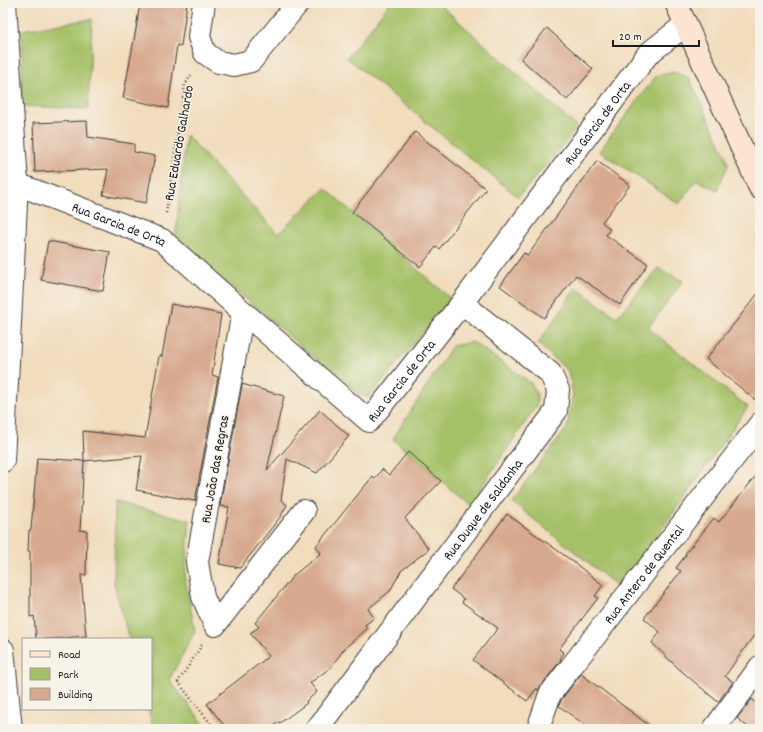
<svg xmlns="http://www.w3.org/2000/svg" width="763" height="732" viewBox="0 0 763 732" font-family="Dekko,sans-serif">
  <style>
    .green { fill: #a5c168; stroke: #606e42 }
    .building { fill: #d7a98e }
    .lines { fill: none; stroke-linecap: round; stroke-linejoin: round }
    .street-casing { stroke: #3c3934; stroke-width: 24 }
    .secondary-casing { stroke: #3c3934; stroke-width: 24 }
    .path { stroke: #3c3934; stroke-width: 2.5; stroke-dasharray: 1 3; stroke-linecap: butt }
    .street { stroke: #fff; stroke-width: 22 }
    .secondary { stroke: #fde4d1; stroke-width: 22 }
    .labels { text-anchor: middle; stroke-width: 3; stroke-linejoin: round; paint-order: stroke }
    .street-label { font-size: 14px; fill: #1c1c1c; stroke: #f7f3e8 }
  </style>
  <rect width="100%" height="100%" fill="#f7f3e8"/>
  <filter id="ink" filterUnits="userSpaceOnUse"><feTurbulence type="fractalNoise" baseFrequency=".025" numOctaves="2"/><feDisplacementMap in="SourceGraphic" scale="8" xChannelSelector="R" yChannelSelector="G"/><feConvolveMatrix kernelMatrix="1 2 1 2 8 2 1 2 1" color-interpolation-filters="sRGB"/></filter>
  <filter id="wash" filterUnits="userSpaceOnUse"><feTurbulence type="fractalNoise" baseFrequency=".012" numOctaves="4" result="noise"/><feDisplacementMap in="SourceGraphic" scale="16" xChannelSelector="R" yChannelSelector="G"/><feGaussianBlur stdDeviation="0.9" result="paint"/><feColorMatrix in="noise" values="0 0 0 0 0 0 0 0 0 0 0 0 0 0 0 0 0 1.4 0 .05"/><feComposite in="paint" operator="in"/></filter>
  <g filter="url(#wash)">
    <rect width="100%" height="100%" fill="#f1dcbb"/>
    <path class="green" d="M390,3H438L578,128L518,197L347,58Z
      M92,19L88,109L22,106V30Z
      M674,72L689,78L726,156L728,165L717,190L696,180L679,204L599,151L656,76Z
      M186,135L278,234L325,188L451,299L369,397L359,395L175,239Z
      M658,268L683,281L648,328L748,407L620,588L511,501L567,428L573,394L568,371L538,344L576,288L617,317Z
      M473,342L531,383L537,395V405L469,505L393,439L452,346Z
      M115,502L190,520L185,578L195,631L169,680L208,729H154L148,709H151V639H129L114,584Z"/>
    <g id="blocks">
      <path class="building" d="M140,3H187L181,46L177,45L168,108L123,98L136,29Z
        M547,28L593,69L567,100L521,59Z
        M87,121L88,137L134,144V152L155,156L146,203L103,195L108,169L35,172L33,123Z
        M415,132L486,189L439,249L436,247L420,267L352,212Z
        M597,161L630,185L602,222L610,229L606,235L648,264L620,305L576,275L544,318L500,286L524,253L528,255Z
        M48,241L110,252L103,291L41,280Z
        M760,291V404L706,359Z
        M171,304L221,314L212,375L218,377L195,501L136,490L142,456L84,461L83,431L145,438L159,356H162Z
        M242,384L284,396L267,470L320,410L349,436L317,473L287,459L281,500L287,505L281,516L240,568L219,564L229,507L220,506Z
        M408,452L441,481L405,518L429,549L401,571L390,591L368,609L374,618L365,625L367,629L345,648L330,668L310,683L317,692L306,701L307,703L280,723L279,722L270,729H227L207,704L269,656L250,633L259,627L255,623L294,575L321,553L316,546L373,476L375,479L382,469L389,475Z
        M37,458L84,461L80,530L87,531L86,575H81L86,636L52,639H36L34,616L30,617V551H28L29,530H31Z
        M760,471V627L725,676L733,682L718,702L678,668L652,643L660,632L644,618L681,571L676,568L686,555L685,554L714,518L719,522Z
        M507,514L568,558L603,585L595,596L598,598L559,649L564,653L560,659L561,660L538,690L536,689L527,701L473,660L498,628L462,602L464,599L451,589Z
        M581,674L654,729H590L559,706L561,700Z
        M752,699L760,706V729H750L737,718Z"/>
    </g>
  </g>
  <g filter="url(#ink)">
    <use href="#blocks" fill-opacity="0" stroke="#3c3934" stroke-width="1"/>
    <g class="lines">
      <defs>
        <g id="street">
          <path d="M204,3L199,37L205,53L218,62L234,65L251,61L298,3"/>
          <path id="s1" d="M17,184L162,240L243,312L369,421L462,303L648,54L686,24"/>
          <path d="M243,312L197,562L203,597L215,625L304,511"/>
          <path d="M3,461L17,184L5,3"/>
          <path d="M3,650L11,729"/>
          <path id="s2" d="M317,729L556,411L558,390L550,373L462,303"/>
          <path id="s3" d="M538,729L550,694L760,424"/>
          <path d="M714,729L760,667"/>
        </g>
        <path id="secondary" d="M676,3L760,188"/>
      </defs>
      <use href="#street" class="street-casing"/>
      <use href="#secondary" class="secondary-casing"/>
      <path class="path" d="M166,213L185,85L191,75
        M202,645L178,682L215,729"/>
      <use href="#street" class="street"/>
      <use href="#secondary" class="secondary"/>
    </g>
  </g>
  <g class="labels">
    <g class="street-label">
      <text dy="5" stroke="none"><textPath href="#s1" startOffset="806">Rua Garcia de Orta</textPath></text>
      <text transform="translate(178 143) rotate(-80)" y="5">Rua Eduardo Galhardo</text>
      <text dy="5" stroke="none"><textPath href="#s1" startOffset="110">Rua Garcia de Orta</textPath></text>
      <text dy="5" stroke="none"><textPath href="#s1" startOffset="482">Rua Garcia de Orta</textPath></text>
      <text transform="translate(214 469) rotate(-80)" y="5">Rua João das Regras</text>
      <text dy="5" stroke="none"><textPath href="#s2" startOffset="275">Rua Duque de Saldanha</textPath></text>
      <text dy="5" stroke="none"><textPath href="#s3" startOffset="189">Rua Antero de Quental</textPath></text>
    </g>
  </g>
  <rect width="763" height="732" fill="none" stroke="#f7f3e8" stroke-width="16"/>
  <rect x="22" y="638" width="130" height="72" fill="#f7f3e8" stroke="#9f9d96"/>
  <rect x="30" y="651" width="20" height="6" fill="#fde4d1" stroke="#9f9d96"/>
  <text x="58" y="658" font-size="12" fill="#1c1c1c">Road</text>
  <rect x="30" y="668" width="20" height="12" fill="#a5c168" stroke="#9f9d96"/>
  <text x="58" y="678" font-size="12" fill="#1c1c1c">Park</text>
  <rect x="30" y="688" width="20" height="12" fill="#d7a98e" stroke="#9f9d96"/>
  <text x="58" y="698" font-size="12" fill="#1c1c1c">Building</text>
  <path d="M613 40v6h86v-6" fill="none" stroke="#1c1c1c" stroke-width="2"/>
  <text x="619" y="40" font-size="12" fill="#1c1c1c" stroke="#f7f3e8" stroke-width="3" paint-order="stroke">20 m</text>
</svg>
